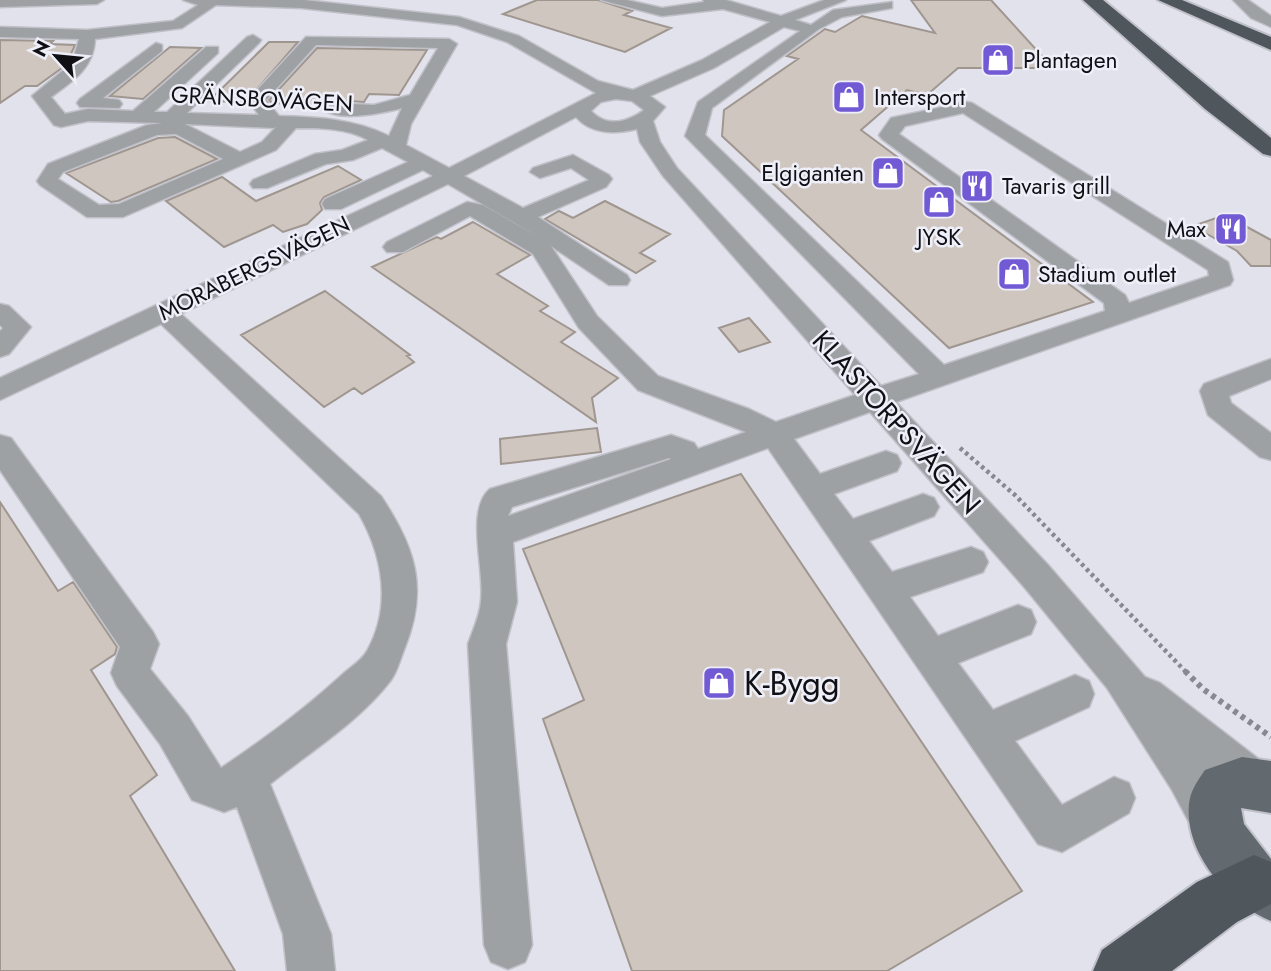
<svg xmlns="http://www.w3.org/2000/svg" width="1271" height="971" viewBox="0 0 1271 971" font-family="Jost,sans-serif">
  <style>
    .building { fill: #cfc6bf; stroke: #9f9690; stroke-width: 2 }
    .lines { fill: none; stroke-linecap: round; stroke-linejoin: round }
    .minor-casing { stroke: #c0c0c9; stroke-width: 3 }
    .major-casing { stroke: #c0c0c9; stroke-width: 4 }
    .highway-casing { stroke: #c0c0c9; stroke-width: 4 }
    .path-far1 { stroke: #888890; stroke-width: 4.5; stroke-dasharray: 3.5 3.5; stroke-linecap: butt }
    .path { stroke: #888890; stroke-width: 6; stroke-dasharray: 4.5 4.5; stroke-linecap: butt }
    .minor { fill: #9da1a4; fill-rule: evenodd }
    .major { fill: #636a6f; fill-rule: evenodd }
    .highway { fill: #4f575c; fill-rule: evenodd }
    .labels { text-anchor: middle; stroke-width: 5; stroke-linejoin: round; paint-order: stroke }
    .far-poi-label { font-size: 23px; fill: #101014; stroke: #efeffa; text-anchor: start }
    .far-street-label { font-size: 23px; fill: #101014; stroke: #efeffa }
    .street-label { font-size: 28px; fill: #101014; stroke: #efeffa }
    .near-poi-label { font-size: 33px; fill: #101014; stroke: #efeffa; text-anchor: start }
  </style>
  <rect width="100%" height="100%" fill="#e2e2ec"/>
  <path class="building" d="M537,0H598L632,11L624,15L671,28L625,52L503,14Z
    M911,0H991L1053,68H958L927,95L907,90L861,130L1093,302L949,348L722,136L724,110L798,59L787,56L825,29L835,32L862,16L935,33Z
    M0,40L53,41L50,44L75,45L66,65L37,86H25L0,103Z
    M269,42H298L246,102L209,101Z
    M170,47L201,48L143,99L110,96Z
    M317,48L427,50L399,95L369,94L364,102L331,100L323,105L272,103L269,100Z
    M175,137L217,159L118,201L111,202L66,173L158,138Z
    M338,166L361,180L324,197L320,203L322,210L307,224L283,232L273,225L224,247L166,201L222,177L256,201Z
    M605,201L670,234L640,253L655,261L636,273L545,219L559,211L573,218Z
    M1225,215L1271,240V266H1251L1237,251L1193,226Z
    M473,222L530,255L497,274L548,306L540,311L575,332L561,342L618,378L592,398L596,422L372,267L437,237L441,239Z
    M325,291L410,355L407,356L414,362L362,394L354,388L324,407L241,335Z
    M749,318L770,342L739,352L719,328Z
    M597,428L601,452L501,464L500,439Z
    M741,474L1022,891L887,971H632L543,719L584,700L523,549Z
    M0,502L58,591L73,582L117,647L115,654L91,670L157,775L130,796L235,971H0Z"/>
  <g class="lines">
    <defs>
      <path id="minor" d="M0,0H104L97,4L0,7Z
        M183,0H304L459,17L519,36L598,81L633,90L702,60L770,22L723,9L662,16L601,0H627L662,8L704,2L703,0H726L781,16L824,0H846L795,20L811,25L833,10L892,2V8L842,17L819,29L712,108L705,135L944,365L1105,311L1104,303L882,139L879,135L891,118L966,102L972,103L1228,262L1233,280L1230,285L896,402L1049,566L1145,677L1160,683L1269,767V797L1254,803L1239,797L1208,771L1235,824L1228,839L1213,846L1198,839L1172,790L1107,688L1025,588L870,412L794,439L820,474L886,451L897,455L901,463L897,471L834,494L853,519L923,494L934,498L939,507L934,516L869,541L892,572L971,547L983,552L988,562L983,572L910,597L938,636L1018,605L1031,610L1036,622L1031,634L958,663L993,710L1075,675L1089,681L1094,694L1089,707L1015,741L1062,805L1114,777L1129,783L1135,798L1129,813L1062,852L1038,844L768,448L513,542L517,602L506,644L532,945L525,962L508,969L491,962L484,945L468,644C473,630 480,615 481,601C485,569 465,510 490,489L671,435L694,443L698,449L746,432L638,390L579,328L533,254L470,216L403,252H387L383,247L387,242L467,202L483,205L542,239L448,184L181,314L381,496C416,549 429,589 404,650C400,660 397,672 391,680C360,721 310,752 270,784L331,934L335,971H287L283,934L237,807L224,812L192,800L160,744L117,686L111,673L120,647L0,470V435L11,438L153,632L159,644L150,669L188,716L221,768C263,740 306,708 344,673C351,667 362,660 367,651C392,607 383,556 359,514L161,324L0,400V378L433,176L423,170L341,209H325L322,204L325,199L408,162L382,148L353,160L326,164L267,188H253L250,184L253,180L315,154L342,150L368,140C347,128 320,128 296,128L276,150L123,217H87L40,185L37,181L48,164L147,125L162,123L88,121L61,127L54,125L32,96L72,63L79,39L0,37V27L87,30L173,21L198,5ZM216,5L301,8L457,25L507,42L596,93L449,168L406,145L411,124L457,44L449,39L306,37L248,100L259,115L187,113L259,43L261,40L253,35L247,37L167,112H154L218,53V47H206L133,111L88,109L65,114L51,97C73,81 94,68 95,39L182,28ZM784,27L800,31L698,102L685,136L919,374L881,386L677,168L660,142L653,121L665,107L650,96L714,68ZM316,45L438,48L410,95L374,105L331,103L322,108C336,123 384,113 402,108L389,136C354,119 318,117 279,116L266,100ZM616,99L632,101L644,110C628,122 607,128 591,111L601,102ZM963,113L1208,270L1209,276L1129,303L1125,295L899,134L905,126ZM576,117C592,135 615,134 637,129L640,142L663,176L855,395L776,422L749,409L658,376L597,316L551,246L609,285H627L630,280L627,275L538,217L606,187L612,179L609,175L573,155L533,168L530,172L540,178L571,168L589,180L523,208L464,176ZM185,124L274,128L276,127L262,142L240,152ZM176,134L223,159L119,204L99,205L58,179L63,172L157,135ZM669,458L671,459L508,516L512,507Z
        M1233,0H1248L1271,16V27L1251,18Z
        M156,43L162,45V51L103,98L119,100L122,104L119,108L80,107L77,103L80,99Z
        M0,304L9,306L31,327L9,354L0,357V331L3,328L0,325Z
        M1271,359V379L1229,396L1231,403L1271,433V460L1260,457L1208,415L1200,391L1204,384Z"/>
      <path id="major" d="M1242,757L1271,761V813L1241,808L1244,824L1271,859V921C1229,904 1184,853 1189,804C1190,791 1198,780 1205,770Z"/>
      <path id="highway" d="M1083,0H1103L1271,138V156L1263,154L1205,109Z
        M1158,0H1182L1271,37V50Z
        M1254,855L1271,862V904L1237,922L1172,971H1093L1102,950L1197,882Z"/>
    </defs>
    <use href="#minor" class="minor-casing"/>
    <use href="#major" class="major-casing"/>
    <use href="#highway" class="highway-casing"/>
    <path class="path-far1" d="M960,448L1015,495L1187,673"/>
    <path class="path" d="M1185,671L1203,689L1271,737"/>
    <use href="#minor" class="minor"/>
    <use href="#major" class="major"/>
    <use href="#highway" class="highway"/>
  </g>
  <defs>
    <symbol id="shop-square" viewBox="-11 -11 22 22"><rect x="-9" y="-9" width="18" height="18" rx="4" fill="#725ad5" stroke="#efeffa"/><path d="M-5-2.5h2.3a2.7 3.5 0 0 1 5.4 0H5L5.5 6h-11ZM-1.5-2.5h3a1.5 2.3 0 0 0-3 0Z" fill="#fff"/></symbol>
    <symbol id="restaurant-square" viewBox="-11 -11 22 22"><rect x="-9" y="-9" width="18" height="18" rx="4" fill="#725ad5" stroke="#efeffa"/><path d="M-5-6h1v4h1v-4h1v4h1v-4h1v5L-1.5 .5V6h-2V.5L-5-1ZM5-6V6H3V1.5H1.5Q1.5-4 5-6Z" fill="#fff"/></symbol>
  </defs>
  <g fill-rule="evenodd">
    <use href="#shop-square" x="979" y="41" width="38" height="38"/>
    <use href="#shop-square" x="830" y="78" width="38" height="38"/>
    <use href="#shop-square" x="869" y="154" width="38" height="38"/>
    <use href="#restaurant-square" x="958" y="167" width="38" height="38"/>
    <use href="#shop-square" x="920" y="183" width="38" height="38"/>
    <use href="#restaurant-square" x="1212" y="210" width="38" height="38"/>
    <use href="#shop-square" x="995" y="255" width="38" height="38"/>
    <use href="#shop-square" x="700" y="664" width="38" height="38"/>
  </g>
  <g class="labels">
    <g class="far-poi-label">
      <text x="1023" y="68">Plantagen</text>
      <text x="874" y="105">Intersport</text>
      <text x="864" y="181" text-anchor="end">Elgiganten</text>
      <text x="1002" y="194">Tavaris grill</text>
      <text x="1206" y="237" text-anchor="end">Max</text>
      <text x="939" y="245" text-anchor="middle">JYSK</text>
      <text x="1038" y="282">Stadium outlet</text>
    </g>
    <g class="far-street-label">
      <text transform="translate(262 99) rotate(3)" y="8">GRÄNSBOVÄGEN</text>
      <text transform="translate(254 268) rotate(-26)" y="8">MORABERGSVÄGEN</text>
    </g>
    <g class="street-label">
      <text transform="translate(897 422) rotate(48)" y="10">KLASTORPSVÄGEN</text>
    </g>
    <g class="near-poi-label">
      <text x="744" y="695">K-Bygg</text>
    </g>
  </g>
  <g transform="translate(56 56) rotate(297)" stroke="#efeffa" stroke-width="5" paint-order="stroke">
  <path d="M0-5L12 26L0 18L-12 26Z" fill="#101014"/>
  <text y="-10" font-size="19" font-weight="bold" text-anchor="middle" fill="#101014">N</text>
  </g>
</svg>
